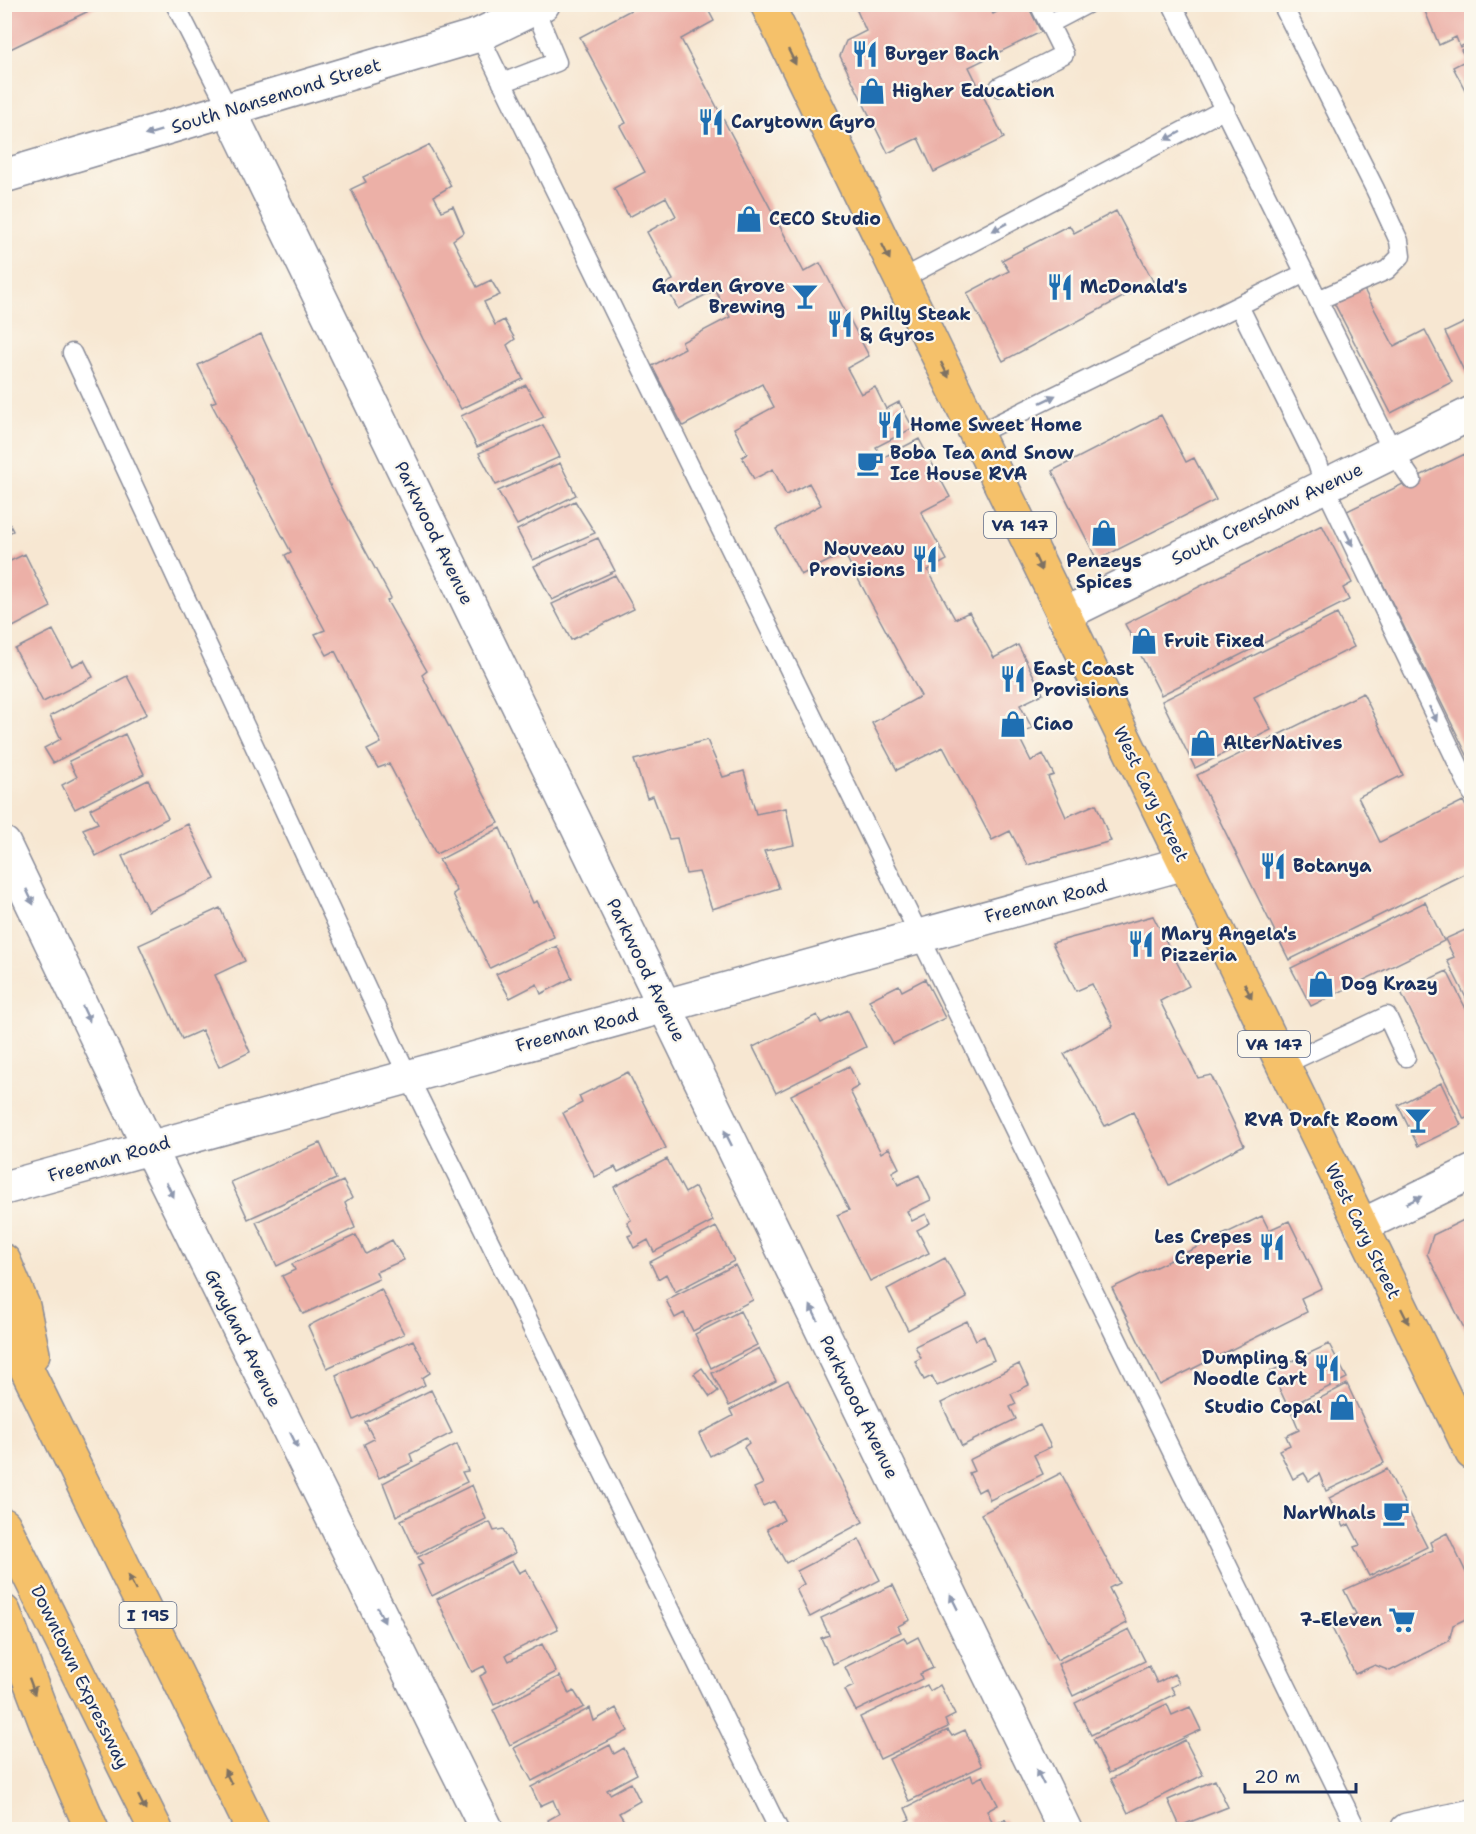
<svg xmlns="http://www.w3.org/2000/svg" width="1476" height="1834" viewBox="0 0 1476 1834" font-family="'Shantell Sans',sans-serif">
  <style>
    .building { fill: #ecb0a7 }
    .lines { fill: none; stroke-linecap: round; stroke-linejoin: round }
    .lane-casing { stroke: #898b98; stroke-width: 21 }
    .street-casing { stroke: #898b98; stroke-width: 36 }
    .primary-casing { stroke: #898b98; stroke-width: 36 }
    .highway-casing { stroke: #898b98; stroke-width: 36 }
    .lane { stroke: #fff; stroke-width: 18 }
    .street { stroke: #fff; stroke-width: 33 }
    .primary { stroke: #f5c16b; stroke-width: 33 }
    .highway { stroke: #f5c16b; stroke-width: 33 }
    .oneway { fill: #7d7164 }
    .oneway2 { fill: #8d97ae }
    .labels { text-anchor: middle; stroke-width: 4.5; stroke-linejoin: round; paint-order: stroke }
    .shield { fill: #fbf7ec; stroke: #5e6b89; stroke-width: 1.5 }
    .shield-label { font-size: 16px; font-weight: bold; fill: #1b2f5e }
    .poi-label { font-size: 18px; font-weight: bold; fill: #1b2f5e; stroke: #fbf7ec; text-anchor: start }
    .street-label { font-size: 18px; fill: #1b2f5e; stroke: #fbf7ec }
  </style>
  <rect width="100%" height="100%" fill="#fbf7ec"/>
  <filter id="ink" filterUnits="userSpaceOnUse"><feTurbulence type="fractalNoise" baseFrequency=".0167" numOctaves="2"/><feDisplacementMap in="SourceGraphic" scale="12" xChannelSelector="R" yChannelSelector="G"/><feConvolveMatrix kernelMatrix="1 2 1 2 8 2 1 2 1" color-interpolation-filters="sRGB"/></filter>
  <filter id="wash" filterUnits="userSpaceOnUse"><feTurbulence type="fractalNoise" baseFrequency=".008" numOctaves="4" result="noise"/><feDisplacementMap in="SourceGraphic" scale="24" xChannelSelector="R" yChannelSelector="G"/><feGaussianBlur stdDeviation="1.35" result="paint"/><feColorMatrix in="noise" values="0 0 0 0 0 0 0 0 0 0 0 0 0 0 0 0 0 1.4 0 .05"/><feComposite in="paint" operator="in"/></filter>
  <g filter="url(#wash)">
    <rect width="100%" height="100%" fill="#f7e7d2"/>
    <g id="blocks">
      <path class="building" d="M4,4H103L4,52Z
        M642,4H705L714,21L681,39L804,272L820,263L869,356L847,368L861,394L875,387L886,409L899,402L913,428L876,447L882,458L919,439L950,497L921,512L947,560L928,570L955,619L969,612L994,658L1018,645L1043,694L1020,705L1032,728L1018,735L1031,761L1043,754L1054,775L1048,777L1066,817L1096,804L1111,841L1028,865L1010,831L992,840L943,747L897,770L872,723L921,696L844,553L801,575L776,529L821,505L809,483L786,495L773,469L754,479L742,457L747,454L734,428L774,407L762,384L683,426L652,366L685,348L682,342L730,317L715,290L678,309L665,284L673,280L647,232L676,216L666,197L629,217L614,188L645,172L620,126L626,123L580,37Z
        M854,4H900L901,7L907,4H988L993,14L1012,4H1027L1041,32L969,67L1004,138L934,172L918,138L888,153L840,56L846,41L866,31Z
        M1422,4H1472V41L1460,47L1456,37L1439,45Z
        M1472,46V103L1453,67L1467,60L1461,50Z
        M429,145L451,186L434,196L442,211L453,206L464,232L453,240L477,287L491,280L500,295L484,302L495,325L504,320L515,339L507,345L523,379L461,409L423,339L351,189L366,182L363,177Z
        M1116,211L1153,281L1003,361L967,293L1009,271L1002,260L1069,225L1074,233Z
        M1360,282L1394,346L1425,330L1452,382L1391,413L1331,297Z
        M1472,319V372L1466,375L1445,332Z
        M261,334L331,487L391,598L387,601L427,671L422,675L499,823L436,854L389,764L378,768L367,750L381,743L335,651L327,655L315,634L325,630L285,555L291,552L211,403L216,401L198,365Z
        M526,385L544,417L477,447L461,416Z
        M1161,415L1186,462L1194,458L1216,500L1097,560L1052,471Z
        M543,425L560,457L496,485L479,453Z
        M1465,454L1472,467V765L1347,511Z
        M560,463L576,495L517,525L498,491Z
        M575,501L595,533L533,560L517,530Z
        M4,513L13,531L4,535Z
        M1322,525L1352,583L1343,588L1349,600L1161,695L1125,624Z
        M598,538L615,571L552,600L534,566Z
        M25,554L51,607L13,627L4,609V564Z
        M615,575L634,609L571,640L552,604Z
        M1337,614L1354,647L1254,697L1271,730L1195,768L1162,701Z
        M53,630L72,666L84,660L93,677L43,702L15,649Z
        M127,676L147,714L53,763L44,748L61,739L50,716Z
        M1363,693L1403,775L1358,797L1380,842L1463,801L1472,818V870L1289,960L1197,775Z
        M125,734L144,774L75,809L62,785L77,777L69,761Z
        M707,740L723,777L744,771L756,814L786,808L794,845L764,851L779,888L712,909L699,872L686,874L677,838L669,839L653,796L647,798L634,760Z
        M148,780L168,818L96,856L83,829L98,823L90,809Z
        M188,824L215,879L148,911L122,856Z
        M500,828L533,903L537,901L554,937L490,968L453,894L457,891L439,860Z
        M1425,902L1444,941L1311,1006L1291,968Z
        M220,908L245,961L215,975L250,1052L219,1067L202,1030L182,1039L139,945Z
        M1153,916L1189,986L1160,1001L1198,1078L1211,1075L1244,1145L1169,1185L1133,1112L1105,1126L1064,1054L1113,1026L1092,984L1076,991L1052,943Z
        M1472,927V1010L1447,960L1454,957L1445,939Z
        M557,946L572,978L541,994L537,984L510,998L496,974Z
        M1447,971L1472,1021V1116L1464,1119L1401,992Z
        M925,979L945,1018L893,1044L869,1000L899,985L902,991Z
        M848,1010L866,1047L776,1093L753,1047L817,1015L821,1023Z
        M849,1066L859,1086L850,1091L881,1153L889,1148L899,1168L892,1172L898,1185L919,1175L931,1200L907,1211L912,1221L926,1214L930,1223L917,1230L929,1253L870,1281L837,1215L849,1210L791,1095Z
        M628,1072L666,1148L618,1172L615,1167L595,1177L563,1113L582,1103L579,1096Z
        M1441,1083L1461,1125L1418,1146L1398,1105Z
        M320,1143L336,1179L248,1219L231,1182Z
        M667,1159L685,1193L695,1187L713,1221L654,1252L648,1240L634,1248L628,1236L633,1234L627,1222L631,1220L614,1187Z
        M343,1181L352,1198L345,1203L355,1228L277,1266L256,1222Z
        M1262,1216L1269,1230L1289,1221L1322,1288L1301,1298L1307,1312L1160,1385L1112,1288Z
        M1472,1216V1344L1427,1254L1433,1235Z
        M716,1227L734,1261L675,1292L666,1274L658,1279L650,1262Z
        M356,1235L366,1254L392,1240L404,1260L376,1272L379,1279L303,1314L282,1276L295,1270L292,1264Z
        M945,1258L967,1298L908,1330L887,1289Z
        M735,1265L753,1300L693,1331L684,1313L675,1318L666,1300Z
        M381,1289L404,1334L327,1368L308,1326Z
        M740,1311L757,1345L711,1368L695,1334Z
        M967,1321L976,1340L984,1336L994,1360L937,1386L932,1376L924,1380L915,1361L921,1358L915,1346Z
        M413,1340L430,1373L422,1378L425,1385L354,1420L336,1375Z
        M1329,1344L1347,1378L1288,1407L1271,1371Z
        M759,1348L776,1381L729,1406L712,1373Z
        M1019,1364L1029,1385L1011,1394L1016,1404L1010,1407L1016,1419L962,1446L941,1403Z
        M702,1368L718,1391L710,1397L694,1374Z
        M788,1380L863,1522L786,1563L767,1529L784,1520L774,1501L763,1506L754,1488L763,1484L744,1447L749,1443L746,1437L710,1456L699,1434L733,1416L730,1410Z
        M1347,1384L1384,1463L1326,1491L1319,1474L1309,1481L1304,1473L1293,1479L1279,1450L1290,1445L1286,1436L1299,1430L1292,1413Z
        M431,1390L452,1433L410,1454L413,1462L379,1478L364,1444L374,1439L365,1422Z
        M1040,1425L1051,1447L1034,1455L1043,1474L990,1500L985,1488L978,1492L969,1473L974,1471L969,1460Z
        M457,1444L468,1471L462,1472L467,1482L396,1516L383,1483Z
        M1387,1469L1427,1547L1369,1576L1354,1547L1360,1545L1349,1524L1344,1527L1329,1498Z
        M1061,1473L1119,1583L1109,1588L1127,1623L1057,1660L981,1514Z
        M472,1485L486,1519L417,1554L401,1520Z
        M490,1522L494,1531L503,1529L515,1553L432,1596L418,1566L423,1564L418,1557Z
        M1447,1533L1472,1585V1616L1453,1625L1449,1641L1390,1671L1375,1665L1355,1674L1331,1626L1356,1614L1344,1590L1433,1550L1430,1542Z
        M859,1539L880,1580L810,1617L796,1589L804,1584L797,1571Z
        M512,1561L519,1573L526,1569L558,1629L506,1655L509,1661L542,1644L556,1672L494,1705L480,1676L487,1672L484,1666L472,1672L437,1599Z
        M893,1585L910,1620L898,1626L901,1632L833,1664L821,1638L829,1635L821,1618Z
        M1129,1629L1145,1661L1073,1696L1058,1664Z
        M904,1637L907,1643L918,1637L933,1668L920,1674L922,1679L856,1711L845,1690L854,1686L845,1667Z
        M1149,1666L1157,1683L1174,1674L1179,1683L1171,1687L1175,1694L1091,1735L1075,1703Z
        M560,1676L569,1694L574,1691L584,1707L510,1745L493,1710Z
        M927,1685L930,1691L940,1685L955,1715L945,1720L948,1727L880,1759L860,1717Z
        M1167,1704L1172,1715L1190,1707L1201,1730L1109,1773L1093,1739Z
        M590,1708L594,1721L616,1708L628,1731L532,1781L514,1748Z
        M948,1730L952,1736L965,1730L982,1766L909,1801L889,1759Z
        M1185,1740L1203,1775L1128,1813L1111,1779Z
        M610,1745L614,1754L624,1748L637,1774L607,1790L610,1794L631,1783L640,1801L619,1813L626,1824L616,1830H552L548,1820L559,1814L553,1800L540,1806L531,1787Z
        M971,1775L973,1781L983,1776L998,1805L987,1811L994,1825L1005,1819L1010,1830H906L903,1823L910,1819L905,1808Z
        M1215,1780L1228,1807L1180,1826L1168,1800Z"/>
    </g>
  </g>
  <g filter="url(#ink)">
    <use href="#blocks" fill-opacity="0" stroke="#898b98" stroke-width="1.5"/>
    <g class="lines">
      <defs>
        <path id="lane" d="M175,4L229,110
          M1172,4L1393,452L1412,480
          M1282,4L1375,189L1399,241L1401,256L1387,270L1318,300
          M1049,24L1087,4
          M479,35L1357,1830
          M502,83L557,62L535,9
          M999,87L1064,54L1039,4
          M900,280L1225,109
          M1239,306L1317,463L1324,485L1472,793
          M72,353L395,1049L779,1830
          M977,434L1305,273
          M1283,1065L1387,1016L1406,1057"/>
        <path id="street" d="M229,110L1065,1830
          M4,176L479,35L543,4
          M1063,615L1472,413
          M4,844L149,1147L487,1830
          M4,1188L1185,863
          M1361,1226L1472,1172
          M1407,1830L1472,1816"/>
        <path id="primary" d="M767,4L1472,1453"/>
        <path id="highway" d="M4,1261L23,1306L33,1354
          M4,1323L253,1830
          M4,1525L156,1830
          M4,1612L45,1721L92,1830"/>
      </defs>
      <use href="#lane" class="lane-casing"/>
      <use href="#street" class="street-casing"/>
      <use href="#primary" class="primary-casing"/>
      <use href="#highway" class="highway-casing"/>
      <use href="#lane" class="lane"/>
      <use href="#street" class="street"/>
      <use href="#primary" class="primary"/>
      <use href="#highway" class="highway"/>
    </g>
    <defs><path id="oneway-solid" d="M-6-.8H1V-3.2L6.5 0L1 3.2V.8H-6Z" transform="scale(1.5)"/></defs>
    <g class="oneway">
      <use href="#oneway-solid" transform="translate(792 57) rotate(64)"/>
      <use href="#oneway-solid" transform="translate(886 252) rotate(64)"/>
      <use href="#oneway-solid" transform="translate(945 370) rotate(63)"/>
      <use href="#oneway-solid" transform="translate(1038 563) rotate(65)"/>
      <use href="#oneway-solid" transform="translate(1248 991) rotate(64)"/>
      <use href="#oneway-solid" transform="translate(1405 1316) rotate(64)"/>
      <use href="#oneway-solid" transform="translate(132 1583) rotate(-116)"/>
      <use href="#oneway-solid" transform="translate(32 1686) rotate(70)"/>
      <use href="#oneway-solid" transform="translate(228 1777) rotate(-116)"/>
      <use href="#oneway-solid" transform="translate(142 1803) rotate(64)"/>
    </g>
    <g class="oneway2">
      <use href="#oneway-solid" transform="translate(153 133) rotate(163)"/>
      <use href="#oneway-solid" transform="translate(1173 136) rotate(152)"/>
      <use href="#oneway-solid" transform="translate(1000 227) rotate(152)"/>
      <use href="#oneway-solid" transform="translate(1048 399) rotate(-26)"/>
      <use href="#oneway-solid" transform="translate(1349 538) rotate(64)"/>
      <use href="#oneway-solid" transform="translate(1433 714) rotate(64)"/>
      <use href="#oneway-solid" transform="translate(30 897) rotate(65)"/>
      <use href="#oneway-solid" transform="translate(86 1014) rotate(65)"/>
      <use href="#oneway-solid" transform="translate(728 1138) rotate(-116)"/>
      <use href="#oneway-solid" transform="translate(170 1190) rotate(64)"/>
      <use href="#oneway-solid" transform="translate(1414 1200) rotate(-26)"/>
      <use href="#oneway-solid" transform="translate(814 1313) rotate(-116)"/>
      <use href="#oneway-solid" transform="translate(294 1440) rotate(64)"/>
      <use href="#oneway-solid" transform="translate(954 1602) rotate(-116)"/>
      <use href="#oneway-solid" transform="translate(381 1615) rotate(64)"/>
      <use href="#oneway-solid" transform="translate(1040 1777) rotate(-116)"/>
    </g>
  </g>
  <defs>
    <symbol id="restaurant-bare" viewBox="-9 -9 18 18"><path d="M-5-6h1v4h1v-4h1v4h1v-4h1v5L-1.5 .5V6h-2V.5L-5-1ZM5-6V6H3V1.5H1.5Q1.5-4 5-6Z" fill="#1f6fb2" stroke="#fbf7ec" stroke-width="2.5" paint-order="stroke"/></symbol>
    <symbol id="shop-bare" viewBox="-9 -9 18 18"><path d="M-5-2.5h2.3a2.7 3.5 0 0 1 5.4 0H5L5.5 6h-11ZM-1.5-2.5h3a1.5 2.3 0 0 0-3 0Z" fill="#1f6fb2" stroke="#fbf7ec" stroke-width="2.5" paint-order="stroke"/></symbol>
    <symbol id="bar-bare" viewBox="-9 -9 18 18"><path d="M-6-5H6L.8 .8V4.5H3.5V6h-7V4.5H-.8V.8Z" fill="#1f6fb2" stroke="#fbf7ec" stroke-width="2.5" paint-order="stroke"/></symbol>
    <symbol id="cafe-bare" viewBox="-9 -9 18 18"><path d="M-5.5-4.5H6V0H3Q3 3.5 0 3.5H-2.5Q-5.5 3.5-5.5 0ZM3-3.2v2h1.7v-2ZM-6 4.5H4V6H-6Z" fill="#1f6fb2" stroke="#fbf7ec" stroke-width="2.5" paint-order="stroke"/></symbol>
    <symbol id="supermarket-bare" viewBox="-9 -9 18 18"><path d="M-6-5.5h2.5l.6 2H6L4.5 2H-2.5L-4.4-4H-6ZM-1.5 3.2a1.3 1.3 0 1 0 .1 0ZM3 3.2a1.3 1.3 0 1 0 .1 0Z" fill="#1f6fb2" stroke="#fbf7ec" stroke-width="2.5" paint-order="stroke"/></symbol>
  </defs>
  <g fill-rule="evenodd">
    <use href="#restaurant-bare" x="846" y="35" width="38" height="38"/>
    <use href="#shop-bare" x="853" y="72" width="38" height="38"/>
    <use href="#restaurant-bare" x="692" y="103" width="38" height="38"/>
    <use href="#shop-bare" x="730" y="200" width="38" height="38"/>
    <use href="#restaurant-bare" x="1041" y="268" width="38" height="38"/>
    <use href="#bar-bare" x="786" y="277" width="38" height="38"/>
    <use href="#restaurant-bare" x="821" y="305" width="38" height="38"/>
    <use href="#restaurant-bare" x="871" y="406" width="38" height="38"/>
    <use href="#cafe-bare" x="851" y="444" width="38" height="38"/>
    <use href="#shop-bare" x="1085" y="514" width="38" height="38"/>
    <use href="#restaurant-bare" x="906" y="540" width="38" height="38"/>
    <use href="#shop-bare" x="1125" y="622" width="38" height="38"/>
    <use href="#restaurant-bare" x="994" y="660" width="38" height="38"/>
    <use href="#shop-bare" x="994" y="705" width="38" height="38"/>
    <use href="#shop-bare" x="1184" y="724" width="38" height="38"/>
    <use href="#restaurant-bare" x="1254" y="847" width="38" height="38"/>
    <use href="#restaurant-bare" x="1122" y="925" width="38" height="38"/>
    <use href="#shop-bare" x="1302" y="965" width="38" height="38"/>
    <use href="#bar-bare" x="1399" y="1101" width="38" height="38"/>
    <use href="#restaurant-bare" x="1253" y="1228" width="38" height="38"/>
    <use href="#restaurant-bare" x="1308" y="1349" width="38" height="38"/>
    <use href="#shop-bare" x="1323" y="1388" width="38" height="38"/>
    <use href="#cafe-bare" x="1377" y="1494" width="38" height="38"/>
    <use href="#supermarket-bare" x="1383" y="1601" width="38" height="38"/>
  </g>
  <g class="labels">
    <g class="shield">
      <rect x="984" y="512" width="72" height="26" rx="4.5"/>
      <rect x="1238" y="1031" width="72" height="26" rx="4.5"/>
      <rect x="119.5" y="1602" width="57" height="26" rx="4.5"/>
    </g>
    <g class="shield-label">
      <text x="1020" y="531">VA 147</text>
      <text x="1274" y="1050">VA 147</text>
      <text x="148" y="1621">I 195</text>
    </g>
    <g class="poi-label">
      <text x="885" y="60">Burger Bach</text>
      <text x="892" y="97">Higher Education</text>
      <text x="731" y="128">Carytown Gyro</text>
      <text x="769" y="225">CECO Studio</text>
      <text x="785" y="292" text-anchor="end">Garden Grove<tspan x="785" dy="21">Brewing</tspan></text>
      <text x="1080" y="293">McDonald's</text>
      <text x="860" y="320">Philly Steak<tspan x="860" dy="21">&amp; Gyros</tspan></text>
      <text x="910" y="431">Home Sweet Home</text>
      <text x="890" y="459">Boba Tea and Snow<tspan x="890" dy="21">Ice House RVA</tspan></text>
      <text x="905" y="555" text-anchor="end">Nouveau<tspan x="905" dy="21">Provisions</tspan></text>
      <text x="1104" y="567" text-anchor="middle">Penzeys<tspan x="1104" dy="21">Spices</tspan></text>
      <text x="1164" y="647">Fruit Fixed</text>
      <text x="1033" y="675">East Coast<tspan x="1033" dy="21">Provisions</tspan></text>
      <text x="1033" y="730">Ciao</text>
      <text x="1223" y="749">AlterNatives</text>
      <text x="1293" y="872">Botanya</text>
      <text x="1161" y="940">Mary Angela's<tspan x="1161" dy="21">Pizzeria</tspan></text>
      <text x="1341" y="990">Dog Krazy</text>
      <text x="1398" y="1126" text-anchor="end">RVA Draft Room</text>
      <text x="1252" y="1243" text-anchor="end">Les Crepes<tspan x="1252" dy="21">Creperie</tspan></text>
      <text x="1307" y="1364" text-anchor="end">Dumpling &amp;<tspan x="1307" dy="21">Noodle Cart</tspan></text>
      <text x="1322" y="1413" text-anchor="end">Studio Copal</text>
      <text x="1376" y="1519" text-anchor="end">NarWhals</text>
      <text x="1382" y="1626" text-anchor="end">7-Eleven</text>
    </g>
    <g class="street-label">
      <text transform="translate(276 96) rotate(-17)" y="6">South Nansemond Street</text>
      <text transform="translate(1267 514) rotate(-26)" y="6">South Crenshaw Avenue</text>
      <text transform="translate(434 533) rotate(64)" y="6">Parkwood Avenue</text>
      <text transform="translate(1151 794) rotate(64)" y="6">West Cary Street</text>
      <text transform="translate(1046 901) rotate(-15)" y="6">Freeman Road</text>
      <text transform="translate(646 970) rotate(64)" y="6">Parkwood Avenue</text>
      <text transform="translate(577 1030) rotate(-15)" y="6">Freeman Road</text>
      <text transform="translate(109 1159) rotate(-16)" y="6">Freeman Road</text>
      <text transform="translate(1363 1231) rotate(64)" y="6">West Cary Street</text>
      <text transform="translate(243 1338) rotate(64)" y="6">Grayland Avenue</text>
      <text transform="translate(859 1407) rotate(64)" y="6">Parkwood Avenue</text>
      <text transform="translate(80 1677) rotate(64)" y="6">Downtown Expressway</text>
    </g>
  </g>
  <rect width="1476" height="1834" fill="none" stroke="#fbf7ec" stroke-width="24"/>
  <path d="M1245 1783v9h111v-9" fill="none" stroke="#1b2f5e" stroke-width="3"/>
  <text x="1254" y="1783" font-size="18" fill="#1b2f5e" stroke="#fbf7ec" stroke-width="4.5" paint-order="stroke">20 m</text>
</svg>
